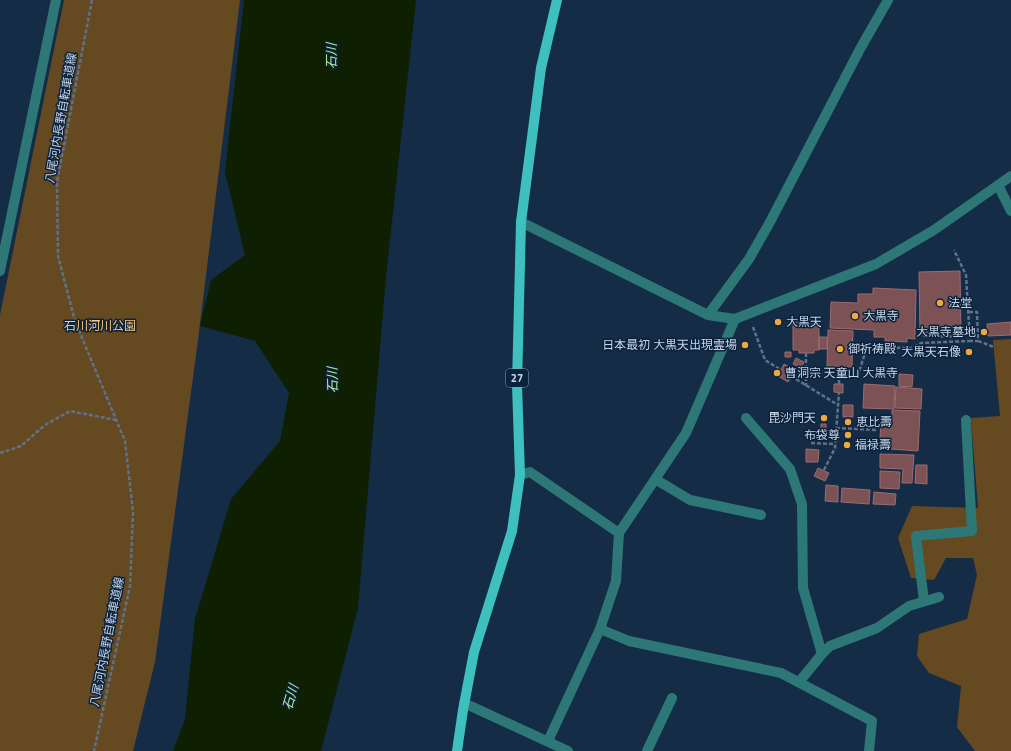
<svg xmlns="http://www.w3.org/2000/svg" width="1011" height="751" viewBox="0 0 1011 751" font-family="'Titillium Web','Noto Sans JP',sans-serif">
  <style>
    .green { fill: #654921 }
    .water { fill: #0e2001 }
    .building { fill: #7d5255; stroke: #9a6c70 }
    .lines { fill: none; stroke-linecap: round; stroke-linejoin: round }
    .path { stroke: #5f728a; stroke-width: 2.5; stroke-dasharray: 4 2; stroke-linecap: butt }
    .minor { stroke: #2d7877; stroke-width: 10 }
    .major { stroke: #3ec0be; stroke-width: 10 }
    .poi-dot { fill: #eea83c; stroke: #0b223d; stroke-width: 1.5 }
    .labels { text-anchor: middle; stroke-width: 3; stroke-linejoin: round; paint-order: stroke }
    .shield { fill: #0b223d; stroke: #8e9fb3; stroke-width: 1 }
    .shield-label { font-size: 11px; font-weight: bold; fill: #c6d4e6 }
    .street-label { font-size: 12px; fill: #c6d4e6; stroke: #0b223d }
    .poi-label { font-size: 12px; fill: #c6d4e6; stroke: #0b223d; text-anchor: start }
    .park-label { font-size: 12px; fill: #fbc781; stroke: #0b223d }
    .water-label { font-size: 13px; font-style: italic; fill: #b6ed92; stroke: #0b223d }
  </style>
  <rect width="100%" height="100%" fill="#152c47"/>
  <path class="green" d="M64,0H240L198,340L155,662L133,751H0V315Z
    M1011,339V751H975L957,727L961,686L929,673L917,656L919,634L967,619L977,575L973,558H946L934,580L911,578L898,538L912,506L978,508L971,418L1000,416L993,340Z"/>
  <path class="water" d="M244,0H416L386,277L358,608L321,751H173L185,719L195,619L231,499L280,441L289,393L255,341L200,326L211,280L245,255L225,172Z"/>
  <path class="building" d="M960,271L961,334H956V337H924L923,334H920L919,272Z
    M873,288L916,290L915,339L907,338V342L885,341V337H874V330L830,328L831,302L858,303V294H873Z
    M793,319H819V350H814V353H799V350H793Z
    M1011,322V335L988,336L987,324Z
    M828,330L853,331L852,367L827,366Z
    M819,337H827V349H819Z
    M785,352H791V357H785Z
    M796,358L804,362L801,368L793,364Z
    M784,364L795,370L788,382L778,376Z
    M899,374L913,375L912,387L899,386Z
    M834,384H843V393L834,392Z
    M864,384L895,386L894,409L863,408Z
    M896,387L922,389L921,409L895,408Z
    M843,405H853V417H843Z
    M892,410L920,411L918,451L891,449V439L880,438L881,423L892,424Z
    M821,416H826V421L821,420Z
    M846,420H850V425L846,424Z
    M821,424H826V429H821Z
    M845,432H850V437H845Z
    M821,434H826V439H821Z
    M845,443H850V448H845Z
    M806,449L819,450L818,462H806Z
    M880,454L914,455L912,483H902L903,469L880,468Z
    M916,465H927V484L915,483Z
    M818,468L829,473L825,481L814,476Z
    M880,471L900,472L899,489L880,488Z
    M826,485L838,486V502L825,501Z
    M842,488L870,490L869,504L841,502Z
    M874,492L896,494L895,505L873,504Z"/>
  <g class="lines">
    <path class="path" d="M92,0L57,182L58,256L75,321L125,441L133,512L130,586L94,751
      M969,312H977L978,341H970
      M753,327L765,360L781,370
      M978,341L994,347
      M806,353V386
      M791,376L838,405
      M839,378L858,375L867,347L911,348L921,343L970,341L966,275L954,250
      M839,384V367
      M836,428L878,430
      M811,443L835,444
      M0,453L21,446L45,425L70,411L116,420
      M824,470L835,448L839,392"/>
    <path class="minor" d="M998,185L1011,211
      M521,222L708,315L735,319L876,264L934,230L1011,176
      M0,271L56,0
      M708,315L749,259L770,222L860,49L888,0
      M746,418L790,469L802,504L803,588L822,654
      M520,475L530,472L619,533L616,581L600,629L548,741
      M655,479L690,500L761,515
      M619,533L686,433L735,319
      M924,601L916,536L972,531L966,420
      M600,629L629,641L781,673L872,721L869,751
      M799,682L822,654L830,646L877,628L909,606L939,597
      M464,703L568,751
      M647,751L672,698"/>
    <path class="major" d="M457,751L463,710L474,652L512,531L520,475L517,385L521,222L541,68L557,0"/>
  </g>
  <g class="poi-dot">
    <circle cx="940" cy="303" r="4"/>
    <circle cx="855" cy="316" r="4"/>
    <circle cx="778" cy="322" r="4"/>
    <circle cx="984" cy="332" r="4"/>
    <circle cx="745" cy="345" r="4"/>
    <circle cx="840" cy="349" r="4"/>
    <circle cx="969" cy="352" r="4"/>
    <circle cx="777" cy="373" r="4"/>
    <circle cx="824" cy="418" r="4"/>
    <circle cx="848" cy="422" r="4"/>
    <circle cx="848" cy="435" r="4"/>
    <circle cx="847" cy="445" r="4"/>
  </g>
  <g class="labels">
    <rect class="shield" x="506" y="369" width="22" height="18" rx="3"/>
    <g class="shield-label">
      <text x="517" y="382">27</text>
    </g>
    <g class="street-label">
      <text transform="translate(61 118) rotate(-80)" y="4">八尾河内長野自転車道線</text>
      <text transform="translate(107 642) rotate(-79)" y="4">八尾河内長野自転車道線</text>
    </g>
    <g class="poi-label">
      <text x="948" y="307">法堂</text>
      <text x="863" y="320">大黒寺</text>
      <text x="786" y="326">大黒天</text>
      <text x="976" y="336" text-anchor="end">大黒寺墓地</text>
      <text x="737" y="349" text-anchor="end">日本最初 大黒天出現霊場</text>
      <text x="848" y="353">御祈祷殿</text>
      <text x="961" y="356" text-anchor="end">大黒天石像</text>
      <text x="785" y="377">曹洞宗 天童山 大黒寺</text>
      <text x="816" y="422" text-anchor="end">毘沙門天</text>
      <text x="856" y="426">恵比壽</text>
      <text x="840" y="439" text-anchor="end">布袋尊</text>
      <text x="855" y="449">福禄壽</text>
    </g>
    <g class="park-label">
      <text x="100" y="330">石川河川公園</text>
    </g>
    <g class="water-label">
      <text transform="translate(331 56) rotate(-90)" y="5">石川</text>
      <text transform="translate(332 380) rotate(-91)" y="5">石川</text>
      <text transform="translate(290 697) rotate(-74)" y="5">石川</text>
    </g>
  </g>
</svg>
